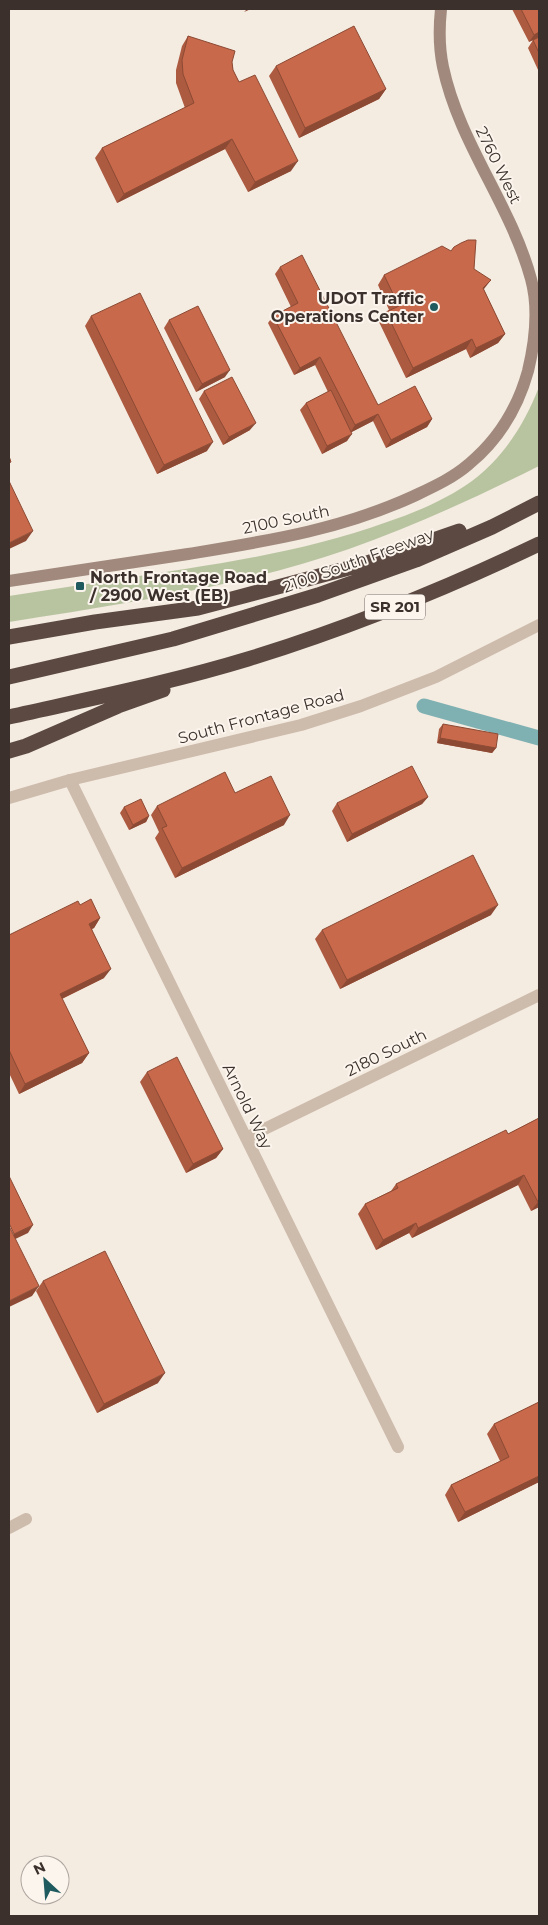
<svg xmlns="http://www.w3.org/2000/svg" width="548" height="1925" viewBox="0 0 548 1925" font-family="Montserrat,sans-serif">
  <style>
    .green { fill: #b8c4a0 }
    .lines { fill: none; stroke-linecap: round; stroke-linejoin: round }
    .canal { stroke: #7fb0b2; stroke-width: 15 }
    .minor { stroke: #cdbbac; stroke-width: 12 }
    .tertiary { stroke: #cdbbac; stroke-width: 12 }
    .secondary { stroke: #a18a7d; stroke-width: 12 }
    .motorway { stroke: #5c4a42; stroke-width: 15 }
    .wall { fill: #ac5a40 }
    .shaded-wall { fill: #8c4a34 }
    .building { fill: #c8694b; stroke: #8c4a34 }
    .poi-dot { fill: #1f5a5e; stroke: #fbf5ee; stroke-width: 2 }
    .labels { text-anchor: middle; stroke-width: 4; stroke-linejoin: round; paint-order: stroke }
    .shield { fill: #fbf5ee; stroke: #756b66; stroke-width: 1 }
    .shield-label { font-size: 15px; font-weight: bold; fill: #3b302b }
    .street-label { font-size: 16px; fill: #3b302b; stroke: #fbf5ee }
    .poi-label { font-size: 16px; font-weight: bold; fill: #3b302b; stroke: #fbf5ee; text-anchor: end }
  </style>
  <rect width="100%" height="100%" fill="#f4ebe1"/>
  <path class="green" d="M539,387V466C477,497 414,526 349,549C239,587 123,604 9,622V596C67,587 126,578 185,569C254,558 321,546 387,522C417,512 447,499 472,481C504,457 525,423 539,387Z"/>
  <g class="lines">
    <path class="canal" d="M424,706L539,738"/>
    <path class="minor" d="M70,780L398,1447
      M246,1138L539,995
      M9,1528L26,1519"/>
    <path class="tertiary" d="M9,798L70,780L301,725L361,706L436,677L539,625"/>
    <path class="secondary" d="M9,581C68,572 128,563 188,554C267,541 340,530 414,496C433,487 453,478 469,464C498,440 518,407 528,371C535,342 539,308 531,279C511,205 459,143 443,67C439,48 439,28 441,9"/>
    <path class="motorway" d="M9,637L95,622L198,608L364,564L459,531
      M9,677L173,639L318,595L416,560L492,527L539,503
      M9,717C88,699 169,683 248,659C348,628 445,589 539,544
      M9,751L26,746L118,706L163,690"/>
  </g>
  <path class="wall" d="M512,9H539V37L529,42Z
    M188,36L232,62L233,70L239,82L291,171L248,192L225,149L117,203L95,158L102,148L185,108L176,83V70L182,46Z
    M539,37V72L528,48L533,40Z
    M276,66L386,89L379,99L299,138L269,76Z
    M454,247L474,269L505,334L498,343L470,358L466,349L406,378L379,322L386,312L389,310L378,285L384,275L451,251Z
    M280,267L378,405L432,419L427,427L386,448L373,421L351,432L347,441L322,454L300,410L306,403L328,392L315,365L294,375L268,323L273,316L291,307L275,274Z
    M91,316L207,451L157,474L85,326Z
    M169,320L225,377L196,392L164,328Z
    M204,391L250,430L223,445L199,399Z
    M443,724L496,748L492,753L437,743L439,729Z
    M235,793L284,825L175,878L155,838L159,832L151,815L157,806Z
    M428,797L422,804L347,842L332,811L337,803Z
    M124,807L149,816L146,822L129,830L120,813Z
    M80,905L100,918L94,928L92,929L104,978L62,999L89,1053L82,1063L19,1094L9,1073V935Z
    M491,915L340,989L315,939L322,930Z
    M147,1072L223,1149L216,1158L186,1173L140,1082Z
    M539,1118V1207L531,1211L518,1185L412,1238L409,1233L376,1250L358,1214L365,1204L391,1191L396,1184L508,1134Z
    M43,1281L158,1383L97,1413L36,1291Z
    M539,1402V1482L458,1522L445,1495L451,1485L500,1461L487,1434L494,1424Z"/>
  <path class="shaded-wall" d="M247,9H251L244,12Z
    M539,32V37L529,42L534,35Z
    M386,89L379,99L299,138L305,128Z
    M232,139L225,149L117,203L124,194Z
    M298,161L291,171L248,192L255,182Z
    M491,280L484,289L476,297L483,288Z
    M505,334L498,343L470,358L476,348Z
    M472,339L466,349L406,378L413,368Z
    M320,357L315,365L294,375L300,368Z
    M230,370L225,377L196,392L202,384Z
    M378,414L373,421L350,433L355,425Z
    M432,419L427,427L386,448L391,440Z
    M256,423L250,430L223,445L229,437Z
    M352,434L347,441L322,454L327,446Z
    M213,442L207,451L157,474L164,465Z
    M33,531L26,541L9,549V543Z
    M440,738L496,748L492,753L437,743Z
    M428,797L422,804L347,842L352,834Z
    M290,815L284,825L175,878L182,868Z
    M149,816L146,822L129,830L133,825Z
    M498,905L491,915L340,989L347,980Z
    M100,918L94,928L82,933L89,924Z
    M111,969L104,978L53,1003L60,994Z
    M89,1053L82,1063L19,1094L25,1084Z
    M223,1149L216,1158L186,1173L193,1164Z
    M524,1175L518,1185L412,1238L418,1228Z
    M539,1201V1207L531,1211L538,1202Z
    M416,1223L409,1233L376,1250L383,1240Z
    M33,1225L28,1233L9,1242L14,1234Z
    M39,1286L32,1296L9,1307V1301Z
    M165,1373L158,1383L97,1413L104,1404Z
    M539,1476V1482L458,1522L465,1512Z"/>
  <path class="building" d="M521,9H539V32L534,35Z
    M354,26L386,89L305,128L276,66Z
    M188,36L235,51L232,62L233,70L239,82L255,75L298,161L255,182L232,139L124,194L102,148L194,103L183,74L182,60Z
    M539,37V53L533,40Z
    M468,240H476L474,269L491,280L483,288L505,334L476,348L472,339L413,368L386,312L399,306L384,275L442,246L451,251L454,247L461,243Z
    M302,255L378,405L415,386L432,419L391,440L378,414L355,425L320,357L300,368L273,316L298,303L280,267Z
    M140,293L213,442L164,465L91,316Z
    M198,306L230,370L202,384L169,320Z
    M232,377L256,423L229,437L204,391Z
    M331,390L352,434L327,446L306,403Z
    M9,456L11,462L9,463Z
    M9,481L33,531L9,543Z
    M443,724L498,734L496,748L440,738Z
    M412,766L428,797L352,834L337,803Z
    M225,772L235,793L271,776L290,815L182,868L162,828L167,826L157,806Z
    M141,799L149,816L133,825L124,807Z
    M473,855L498,905L347,980L322,930Z
    M91,899L100,918L89,924L111,969L60,994L89,1053L25,1084L9,1050V935L78,901L80,905Z
    M177,1057L223,1149L193,1164L147,1072Z
    M539,1118V1201L538,1202L524,1175L418,1228L416,1223L383,1240L365,1204L398,1188L396,1184L506,1130L508,1134Z
    M9,1176L33,1225L14,1234L9,1223Z
    M9,1226L39,1286L9,1301Z
    M105,1251L165,1373L104,1404L43,1281Z
    M539,1402V1476L465,1512L451,1485L509,1457L494,1424Z"/>
  <g class="poi-dot">
    <circle cx="434" cy="307" r="5"/>
    <rect x="75" y="581" width="10" height="10" rx="2.5"/>
  </g>
  <g class="labels">
    <rect class="shield" x="365" y="594.5" width="60" height="25" rx="4"/>
    <g class="shield-label">
      <text x="395" y="612">SR 201</text>
    </g>
    <g class="street-label">
      <text transform="translate(499 165) rotate(64)" y="6">2760 West</text>
      <text transform="translate(286 519) rotate(-12)" y="6">2100 South</text>
      <text transform="translate(358 560) rotate(-20)" y="6">2100 South Freeway</text>
      <text transform="translate(261 716) rotate(-15)" y="6">South Frontage Road</text>
      <text transform="translate(386 1052) rotate(-26)" y="6">2180 South</text>
      <text transform="translate(248 1106) rotate(64)" y="6">Arnold Way</text>
    </g>
    <g class="poi-label">
      <text x="424" y="304">UDOT Traffic<tspan x="424" dy="18">Operations Center</tspan></text>
      <text x="90" y="583" text-anchor="start">North Frontage Road<tspan x="90" dy="18">/ 2900 West (EB)</tspan></text>
    </g>
  </g>
  <rect width="548" height="1925" fill="none" stroke="#3b302b" stroke-width="20"/>
  <g transform="translate(45 1880) rotate(334)"><circle r="24" fill="#fbf5ee" stroke="#aea6a0"/>
  <path d="M0-4L9 19L0 12L-9 19Z" fill="#1f5a5e"/>
  <text y="-8" font-size="14" font-weight="bold" text-anchor="middle" fill="#3b302b">N</text>
  </g>
</svg>
